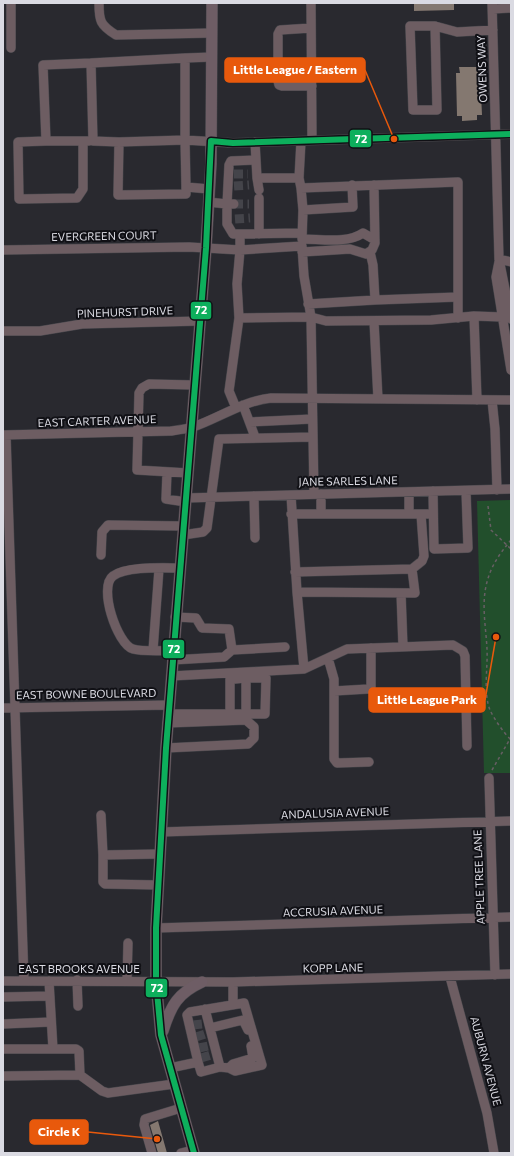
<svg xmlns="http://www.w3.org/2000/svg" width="514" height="1156" viewBox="0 0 514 1156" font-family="Commissioner,sans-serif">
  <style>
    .green { fill: #224f2c }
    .building { fill: #847870 }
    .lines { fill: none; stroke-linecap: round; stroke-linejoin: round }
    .minor-tunnel { stroke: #44444a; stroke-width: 9; stroke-dasharray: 9 4.5; stroke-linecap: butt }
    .minor-casing { stroke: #46464b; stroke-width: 10 }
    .major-casing { stroke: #46464b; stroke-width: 12 }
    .path { stroke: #675f64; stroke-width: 1.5; stroke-dasharray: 3 3; stroke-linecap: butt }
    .minor { stroke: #6d5d62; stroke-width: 9 }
    .major { stroke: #6e5d65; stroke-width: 11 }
    .bus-1-casing { stroke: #101015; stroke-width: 9 }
    .bus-1 { stroke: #0daf5c; stroke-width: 6 }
    .labels { text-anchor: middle; stroke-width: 4; stroke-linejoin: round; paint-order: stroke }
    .street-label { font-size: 11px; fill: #dadae2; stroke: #101015 }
    .leader { fill: none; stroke: #e8590c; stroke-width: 1.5 }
    .callout-dot { fill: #e8590c; stroke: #101015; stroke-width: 1.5 }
    .callout { fill: #e8590c; stroke: #e8590c; stroke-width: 1.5 }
    .callout-label { font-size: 12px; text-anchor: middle; font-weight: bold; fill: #fff }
    .line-badge { stroke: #101015; stroke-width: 1.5 }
    .badge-label { font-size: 11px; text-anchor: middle; font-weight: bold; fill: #fff }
  </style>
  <rect width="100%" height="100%" fill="#29292f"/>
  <path class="green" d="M511,500V773H484L477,501Z"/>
  <path class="building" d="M414,3H454V10L414,11Z
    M459,67H476L477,71H480L482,115H477V120L462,121V116H457L456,73H460Z
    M158,1121L167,1153H158L150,1125Z"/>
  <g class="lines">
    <path class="minor-tunnel" d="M234,174H248
      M234,186L249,185
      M234,204H249
      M235,219L250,218
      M193,1025L202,1024
      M196,1037L205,1034
      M199,1048L208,1046
      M201,1058L211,1055"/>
    <defs>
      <path id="minor" d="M99,3C99,21 100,25 116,35L212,33
        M311,3L312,140
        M492,3L499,259L511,319
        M493,9L511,8
        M435,26H410L413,110H437L435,26L457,32L493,30
        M311,28L280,30L278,34V81L279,85L282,86H312
        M11,48V3
        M185,58L212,57
        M46,141L18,142L19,199L77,198L83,189V141
        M89,141H46L43,65L91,63
        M301,141L299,178L301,188L458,182V318
        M119,142L93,141L91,63L185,58V140L233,143L511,134
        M255,142L257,178H299
        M257,178L259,190
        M186,187V194L118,195L119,142L185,140L186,187L209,189
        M301,188L303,210L302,239
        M259,198V234
        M208,202L227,204L229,165L231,161L256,160
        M234,204H227V224L233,234H240V250L302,246L304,276L311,317L314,494
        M303,210L353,207L352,185
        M240,234L302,233
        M302,239C321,239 347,244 363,233L375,240
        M3,250L189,247L240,250L237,284L239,318
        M302,252L350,249L366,254L372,250L375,243L374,185
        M370,252L373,265L375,300L458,297
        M499,259L511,262
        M499,262L496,277L511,370
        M308,304L375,300
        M474,316L477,400
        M374,321L378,399
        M3,331H40L82,324L200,321
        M492,400L495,429L497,490
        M243,405L255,437
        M236,408L229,391L239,318L311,317L326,321L431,320L474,316L502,317L511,316
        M250,422L312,419
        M3,435L171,431C178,430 186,429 193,427C219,418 243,401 271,398L511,400
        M6,435L24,981
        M167,472L166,499L186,502
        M188,473L137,470L139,393L142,388L149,384L194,385
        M433,491L434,549L468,548L466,491
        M409,492V514
        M321,494V514
        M291,495L297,592L415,593L412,569L295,572
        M254,496L255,538
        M186,498L511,489
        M291,514H433
        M183,535L203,532L207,528L219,439L313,437
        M101,555L102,532L108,525L184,526
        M412,569L422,561L424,556L421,514
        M297,592L304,669
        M401,593L403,647
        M175,617L196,618L202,628L229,629L232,650
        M153,650L159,569
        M173,651C163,650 143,652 133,649C117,644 98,587 113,576C126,566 163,568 180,568
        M328,658L334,679V759L337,763L369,762
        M172,660L224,657L232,650L285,647
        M171,676L304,669L347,649L453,645L463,651L465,656L467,746
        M334,691L368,689L371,687V648
        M3,708L169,705
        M168,714H246V678L235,679
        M230,714V679
        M246,714H265L266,678H246
        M166,748L248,744L254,738V727L246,720L167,723
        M489,778L495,975
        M101,815L103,855L159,854
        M161,832L511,821
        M103,855V882L105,884L158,885
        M156,928L511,917
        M450,977L487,1113L494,1153
        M77,980L78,1006
        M3,981L233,982L511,974
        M49,981L53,1049H76L79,1051L80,1075
        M127,981L128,943
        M233,982V1004
        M3,997L50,996
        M205,1009L220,1067
        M3,1024L51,1022
        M210,1028L243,1020L248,1030
        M3,1049H53
        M170,1068L198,1062L201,1072L220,1067L229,1068L235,1071L262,1065L244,1003L190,1012L187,1015L198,1062
        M229,1068L233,1064L253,1058L251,1046
        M3,1076L80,1075L102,1091L108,1093L174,1084
        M152,1153L144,1125L145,1119L181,1108
        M181,1153L193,1150"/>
      <path id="major" d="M163,1031C171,1005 178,993 202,982
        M194,1153L161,1035L156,981V928L166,748L206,248L211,164L212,3"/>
    </defs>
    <use href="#minor" class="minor-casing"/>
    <use href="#major" class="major-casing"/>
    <path class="path" d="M488,506L491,530L511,549
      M511,540C500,553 491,566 487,582C481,604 486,627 487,649C488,668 483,692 490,710C494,719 504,733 511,740
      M492,770L510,739"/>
    <use href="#minor" class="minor"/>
    <use href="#major" class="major"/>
    <defs>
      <path id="bus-1" d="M211,141L233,143L511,134
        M194,1153L161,1035L156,981V928L166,748L206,248L211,141"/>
    </defs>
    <use href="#bus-1" class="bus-1-casing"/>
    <use href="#bus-1" class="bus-1"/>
  </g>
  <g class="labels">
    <g class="street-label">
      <text transform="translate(482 69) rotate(-92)" y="4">OWENS WAY</text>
      <text transform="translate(104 236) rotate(-1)" y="4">EVERGREEN COURT</text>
      <text transform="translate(125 312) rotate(-2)" y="4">PINEHURST DRIVE</text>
      <text transform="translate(97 421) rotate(-2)" y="4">EAST CARTER AVENUE</text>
      <text transform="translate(348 481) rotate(-1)" y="4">JANE SARLES LANE</text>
      <text transform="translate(86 694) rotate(-1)" y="4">EAST BOWNE BOULEVARD</text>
      <text transform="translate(335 813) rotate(-2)" y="4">ANDALUSIA AVENUE</text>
      <text transform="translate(479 877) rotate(-92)" y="4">APPLE TREE LANE</text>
      <text transform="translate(333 911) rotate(-2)" y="4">ACCRUSIA AVENUE</text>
      <text transform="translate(333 968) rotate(-1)" y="4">KOPP LANE</text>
      <text x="79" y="973">EAST BROOKS AVENUE</text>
      <text transform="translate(486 1061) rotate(75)" y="4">AUBURN AVENUE</text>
    </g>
  </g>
  <path class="leader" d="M394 139L365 70M496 637L485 700M157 1139L88 1132"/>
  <g class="callout-dot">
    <circle cx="394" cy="139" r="4"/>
    <circle cx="496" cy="637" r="4"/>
    <circle cx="157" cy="1139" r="4"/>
  </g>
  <g class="callout">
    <rect x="225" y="58" width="140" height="24" rx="4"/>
    <rect x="369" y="688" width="116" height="24" rx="4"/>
    <rect x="30" y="1120" width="58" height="24" rx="4"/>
  </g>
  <g class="callout-label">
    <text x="295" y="74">Little League / Eastern</text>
    <text x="427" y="704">Little League Park</text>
    <text x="59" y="1136">Circle K</text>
  </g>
  <g class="line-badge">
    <rect x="349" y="129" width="23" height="19" rx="4" fill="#0daf5c"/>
    <rect x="190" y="301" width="22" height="19" rx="4" fill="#0daf5c"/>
    <rect x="162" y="639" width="23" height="20" rx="4" fill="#0daf5c"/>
    <rect x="145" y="978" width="23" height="20" rx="4" fill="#0daf5c"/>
  </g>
  <g class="badge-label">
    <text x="361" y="143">72</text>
    <text x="201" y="314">72</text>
    <text x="174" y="653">72</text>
    <text x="157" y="992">72</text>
  </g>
  <rect width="514" height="1156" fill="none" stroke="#dadae2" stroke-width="8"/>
</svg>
